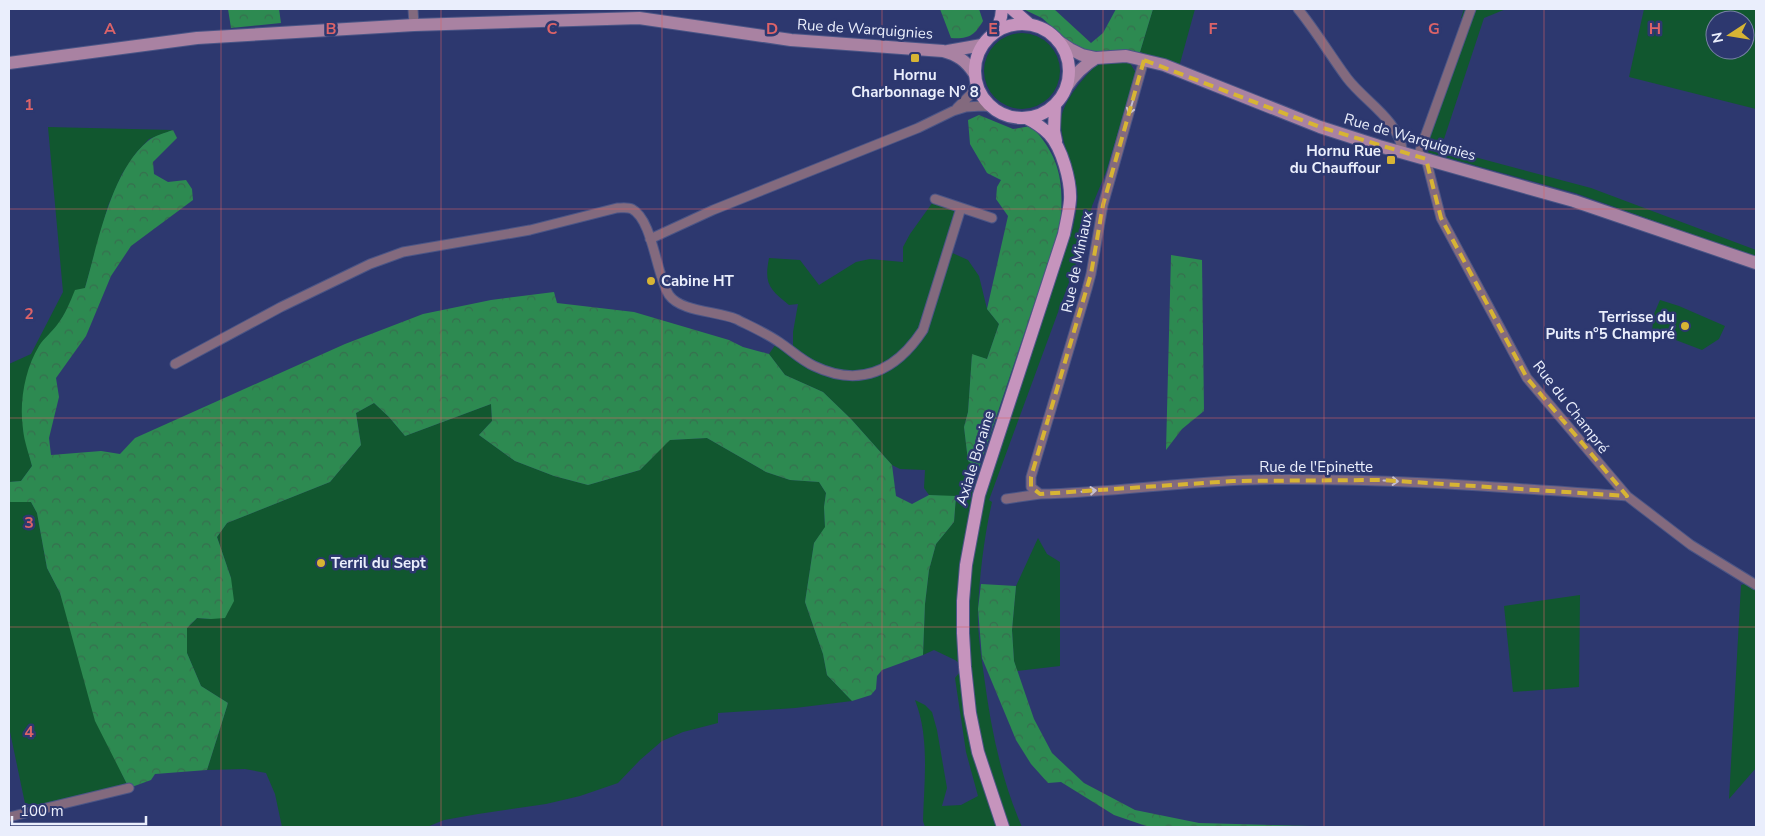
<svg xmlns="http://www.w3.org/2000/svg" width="1765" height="836" viewBox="0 0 1765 836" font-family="'Nunito Sans',sans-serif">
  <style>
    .grass { fill: #11572f; fill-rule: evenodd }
    .forest { fill: url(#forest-crowns) }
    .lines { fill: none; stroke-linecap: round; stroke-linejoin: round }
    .street-casing { stroke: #4b5586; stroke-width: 11 }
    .secondary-casing { stroke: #4b5586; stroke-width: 14 }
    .primary-casing { stroke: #4b5586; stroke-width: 14 }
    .street { stroke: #836a7e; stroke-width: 9 }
    .secondary { stroke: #a982a2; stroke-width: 12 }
    .primary { stroke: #c694bd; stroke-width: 12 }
    .oneway { stroke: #c6c0d0 }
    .marked { fill: none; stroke: #d7b434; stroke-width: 4; stroke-dasharray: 10 6; stroke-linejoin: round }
    .grid { fill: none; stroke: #dc6368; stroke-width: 1; stroke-opacity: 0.55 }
    .poi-dot { fill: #d7b434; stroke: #2d386f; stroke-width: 2 }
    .labels { text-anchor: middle; stroke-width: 5; stroke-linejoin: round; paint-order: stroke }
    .street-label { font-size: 15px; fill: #eaeefc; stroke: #2d386f }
    .poi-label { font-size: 15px; font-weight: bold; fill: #eaeefc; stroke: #2d386f; text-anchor: end }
    .grid-label { font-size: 16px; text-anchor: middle; font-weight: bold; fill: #dc6368; stroke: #2d386f; stroke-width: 5; stroke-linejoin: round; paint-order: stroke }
  </style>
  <defs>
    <pattern id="forest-crowns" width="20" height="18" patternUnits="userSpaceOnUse" patternTransform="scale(1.25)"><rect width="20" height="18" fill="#2d8a51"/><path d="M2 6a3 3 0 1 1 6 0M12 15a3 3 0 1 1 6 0" fill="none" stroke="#376f4f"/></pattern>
  </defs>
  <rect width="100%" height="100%" fill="#2d386f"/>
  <path class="grass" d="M1153,9H1195L1179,67L1140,52Z
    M1464,9H1506L1484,18L1441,148L1591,188L1756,250V257L1575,193L1423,151L1472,20L1461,18Z
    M1644,9H1756V109L1629,77ZM1715,20H1745V50H1715Z
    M984 71a38 38 0 1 1 76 0a38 38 0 1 1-76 0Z
    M1101,61L1130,63L1136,73L1106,172L1092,206L1082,247L989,500L992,502C984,537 980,573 978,608C977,631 981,654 984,676C991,729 1001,779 1022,827H925L923,821C924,782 930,738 915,700L925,705L932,712L937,730L947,788L942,806L961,805L978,796L966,752L955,678L964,667L955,660L934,650L923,655L925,604L929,570L936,544L954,522L956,497L929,495L924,488L925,470L900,469L892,465L851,419L823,392L785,375L769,354L778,341L793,351V332L798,304L789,305C769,289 764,284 769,258L800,260L819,285L856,262L870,259L903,262V247L910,234L935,199L961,208L948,251L968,260L979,276L987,309L999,324L987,359L972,355L968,412L964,427L968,461L979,468L972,495H979L985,498L1073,228C1075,216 1079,201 1077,189C1074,169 1060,139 1061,121C1062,101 1086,74 1101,61Z
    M48,127L173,130L149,139L136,153L122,174L108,206L85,288L67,310L58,325L40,345L23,429L32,466L21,481L9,482V364L31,354L63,292Z
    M1660,300L1679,306L1725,326L1719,339L1702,350L1652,331L1654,314Z
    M374,403L389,417L405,436L491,404L492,421L479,435L515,461L554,476L588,485L640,470L669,440L707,438L766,472L790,480L819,482L826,493L824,507L825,528L814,543L805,602L823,654L827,675L852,701L795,708L718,713V723L683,732L662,741L640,760L618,783L580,796L546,804L478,814L444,820L427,827H282L275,794L266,773L245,769L207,770L228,703L201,686L187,653V628L197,618L211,619L231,578L217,537L227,523L330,482L361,445L356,413Z
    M9,502H31L37,513L47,568L60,593L122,774L129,788L27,813L9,727Z
    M1038,538L1047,554L1060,562V666L1017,671L1014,661L1012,630L1016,586Z
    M1751,582H1756V768L1729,799L1741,585Z
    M1580,595L1579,687L1513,692L1504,606Z"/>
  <path class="forest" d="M228,9H279L281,23L231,28Z
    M940,9H979L983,21C974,36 969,39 951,38Z
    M1023,9H1054L1091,43L1103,33L1116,9H1153L1140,52L1089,53L1071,44L1042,18Z
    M979,115L1013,129L1031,126C1062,158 1064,185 1060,227L979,468L968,461L964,427L968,412L972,354L987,359L999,324L987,309L1008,216L996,199L997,187L1001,180L987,173L970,144L968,120Z
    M173,130L177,138L153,162L154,174L168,182L186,180L192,189L193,200L131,246L111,276L86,336L56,378L59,397L49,438L51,455L101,451L120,454L135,438L345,344L423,314L491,300L554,292L557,303L634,312L729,340L743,347L769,354L785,375L823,392L851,419L892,465L896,496L912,504L929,495L956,496L954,522L936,544L929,570L925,604L923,655L882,670L877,676L876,689L871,695L852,701L827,675L823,654L805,602L814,543L825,527L824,507L826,493L819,482L790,480L766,472L707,438L670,440L640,470L588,485L554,476L515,461L479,435L492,421L491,404L405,436L389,417L374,403L356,413L361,445L330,482L227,523L217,537L231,578L234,601L225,618L211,619L197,618L187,628V653L201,686L228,703L207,770L155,774L151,780L129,788L95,721L60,593L47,568L37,513L31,502H9V482L21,481L32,466C29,454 24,441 23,429C19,402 25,369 39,346C44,338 52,332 57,325C65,315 70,302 75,290L85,288C98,243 111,171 148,141C155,135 165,133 173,130Z
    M1171,255L1202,260L1204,411L1182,429L1166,450Z
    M981,584L1016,586L1012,630L1014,661L1025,693L1034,719L1052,753L1084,783L1135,810L1199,823L1310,826V827H1149L1114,815L1061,782L1048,783L1031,764L1016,740L982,658L978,609Z"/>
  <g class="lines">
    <defs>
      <path id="street" d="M413,9L414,25
        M1298,9C1316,31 1330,55 1347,78C1366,103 1398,118 1403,153
        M957,108L971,94L976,82
        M1418,156L1471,9
        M1426,159L1441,218L1527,378L1627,496L1691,545L1756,585
        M935,199L992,218
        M650,239L713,210L918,128L953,111L966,107L982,106L991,107
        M175,364L281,307L370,264L403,252L530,230L617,208C622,208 628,207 632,209C653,220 656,275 669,295C681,312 717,311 736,319C750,326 766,333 779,342C791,350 801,360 814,366C860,388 896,371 923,330L961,208
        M1040,494L1031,487V477L1087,289L1091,274L1103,205L1144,60
        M1006,499L1040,494C1109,493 1179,482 1248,480C1375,477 1500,487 1627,496
        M9,817L129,788"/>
      <path id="secondary" d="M1058,41L1070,49L1082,55L1096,58L1126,56L1164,65L1320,127L1379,146L1574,201L1756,263
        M948,51L982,45
        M9,63L197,38L414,25L639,18L791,40L943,51C958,55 966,61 974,73
        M1067,86C1075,74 1083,66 1096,58"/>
      <path id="primary" d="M1012,9L1028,23
        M975 71a47 47 0 1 1 94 0a47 47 0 1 1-94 0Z
        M997,30L1001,17L1002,9
        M1055,105L1054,131L1056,141
        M1003,827L978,752L970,713L965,667L963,633V601L966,565L979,495L1064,234C1066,223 1069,212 1070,200C1071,181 1062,148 1049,134C1042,127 1034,122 1026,118"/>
    </defs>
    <use href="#street" class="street-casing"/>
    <use href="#secondary" class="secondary-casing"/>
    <use href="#primary" class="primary-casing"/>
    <use href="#street" class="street"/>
    <use href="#secondary" class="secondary"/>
    <use href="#primary" class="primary"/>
  </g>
  <defs><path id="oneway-shaft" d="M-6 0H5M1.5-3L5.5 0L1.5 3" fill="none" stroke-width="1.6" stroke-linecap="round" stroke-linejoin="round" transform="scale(1.25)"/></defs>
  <g class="oneway">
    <use href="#oneway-shaft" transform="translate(1131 107) rotate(107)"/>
    <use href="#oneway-shaft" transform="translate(1391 481) rotate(3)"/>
    <use href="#oneway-shaft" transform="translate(1089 491) rotate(-5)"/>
  </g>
  <path class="marked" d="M1144,60L1320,127L1426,159L1441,218L1527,378L1627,496L1382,480L1233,481L1040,494L1031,487V477L1091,274L1103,205Z"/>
  <path class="grid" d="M221,9V827M441,9V827M662,9V827M882,9V827M1103,9V827M1324,9V827M1544,9V827M9,209H1756M9,418H1756M9,627H1756"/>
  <g class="poi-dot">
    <rect x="910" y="53" width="10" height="10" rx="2.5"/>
    <rect x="1386" y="155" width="10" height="10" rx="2.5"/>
    <circle cx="651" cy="281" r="5"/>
    <circle cx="1685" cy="326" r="5"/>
    <circle cx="321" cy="563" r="5"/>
  </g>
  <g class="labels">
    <g class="street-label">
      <text transform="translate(865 29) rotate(4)" y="5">Rue de Warquignies</text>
      <text transform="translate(1410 137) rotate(16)" y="5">Rue de Warquignies</text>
      <text transform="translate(1077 262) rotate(-78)" y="5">Rue de Miniaux</text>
      <text transform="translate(1571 407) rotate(52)" y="5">Rue du Champré</text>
      <text transform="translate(975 458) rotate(-73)" y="5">Axiale Boraine</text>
      <text x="1316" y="472">Rue de l'Epinette</text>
    </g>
    <g class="poi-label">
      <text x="915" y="80" text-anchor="middle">Hornu<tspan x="915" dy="17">Charbonnage N° 8</tspan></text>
      <text x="1381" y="156">Hornu Rue<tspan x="1381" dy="17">du Chauffour</tspan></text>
      <text x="661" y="286" text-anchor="start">Cabine HT</text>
      <text x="1675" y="322">Terrisse du<tspan x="1675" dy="17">Puits n°5 Champré</tspan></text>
      <text x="331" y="568" text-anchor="start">Terril du Sept</text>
    </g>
  </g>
  <g class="grid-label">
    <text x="110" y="34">A</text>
    <text x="331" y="34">B</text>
    <text x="552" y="34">C</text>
    <text x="772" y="34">D</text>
    <text x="993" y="34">E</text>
    <text x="1213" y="34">F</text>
    <text x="1434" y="34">G</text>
    <text x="1655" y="34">H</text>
    <text x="29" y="110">1</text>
    <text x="29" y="319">2</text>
    <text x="29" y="528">3</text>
    <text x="29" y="737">4</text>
  </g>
  <rect width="1765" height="836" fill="none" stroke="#eaeefc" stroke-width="20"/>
  <g transform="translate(1730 35) rotate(258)"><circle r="24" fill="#2d386f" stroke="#7981a7"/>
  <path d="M0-4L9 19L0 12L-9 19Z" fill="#d7b434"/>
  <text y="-8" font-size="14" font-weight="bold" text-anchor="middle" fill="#eaeefc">N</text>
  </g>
  <path d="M12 816v8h134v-8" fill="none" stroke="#eaeefc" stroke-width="2.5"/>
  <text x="20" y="816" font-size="15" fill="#eaeefc" stroke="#2d386f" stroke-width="4" paint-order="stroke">100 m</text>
</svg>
